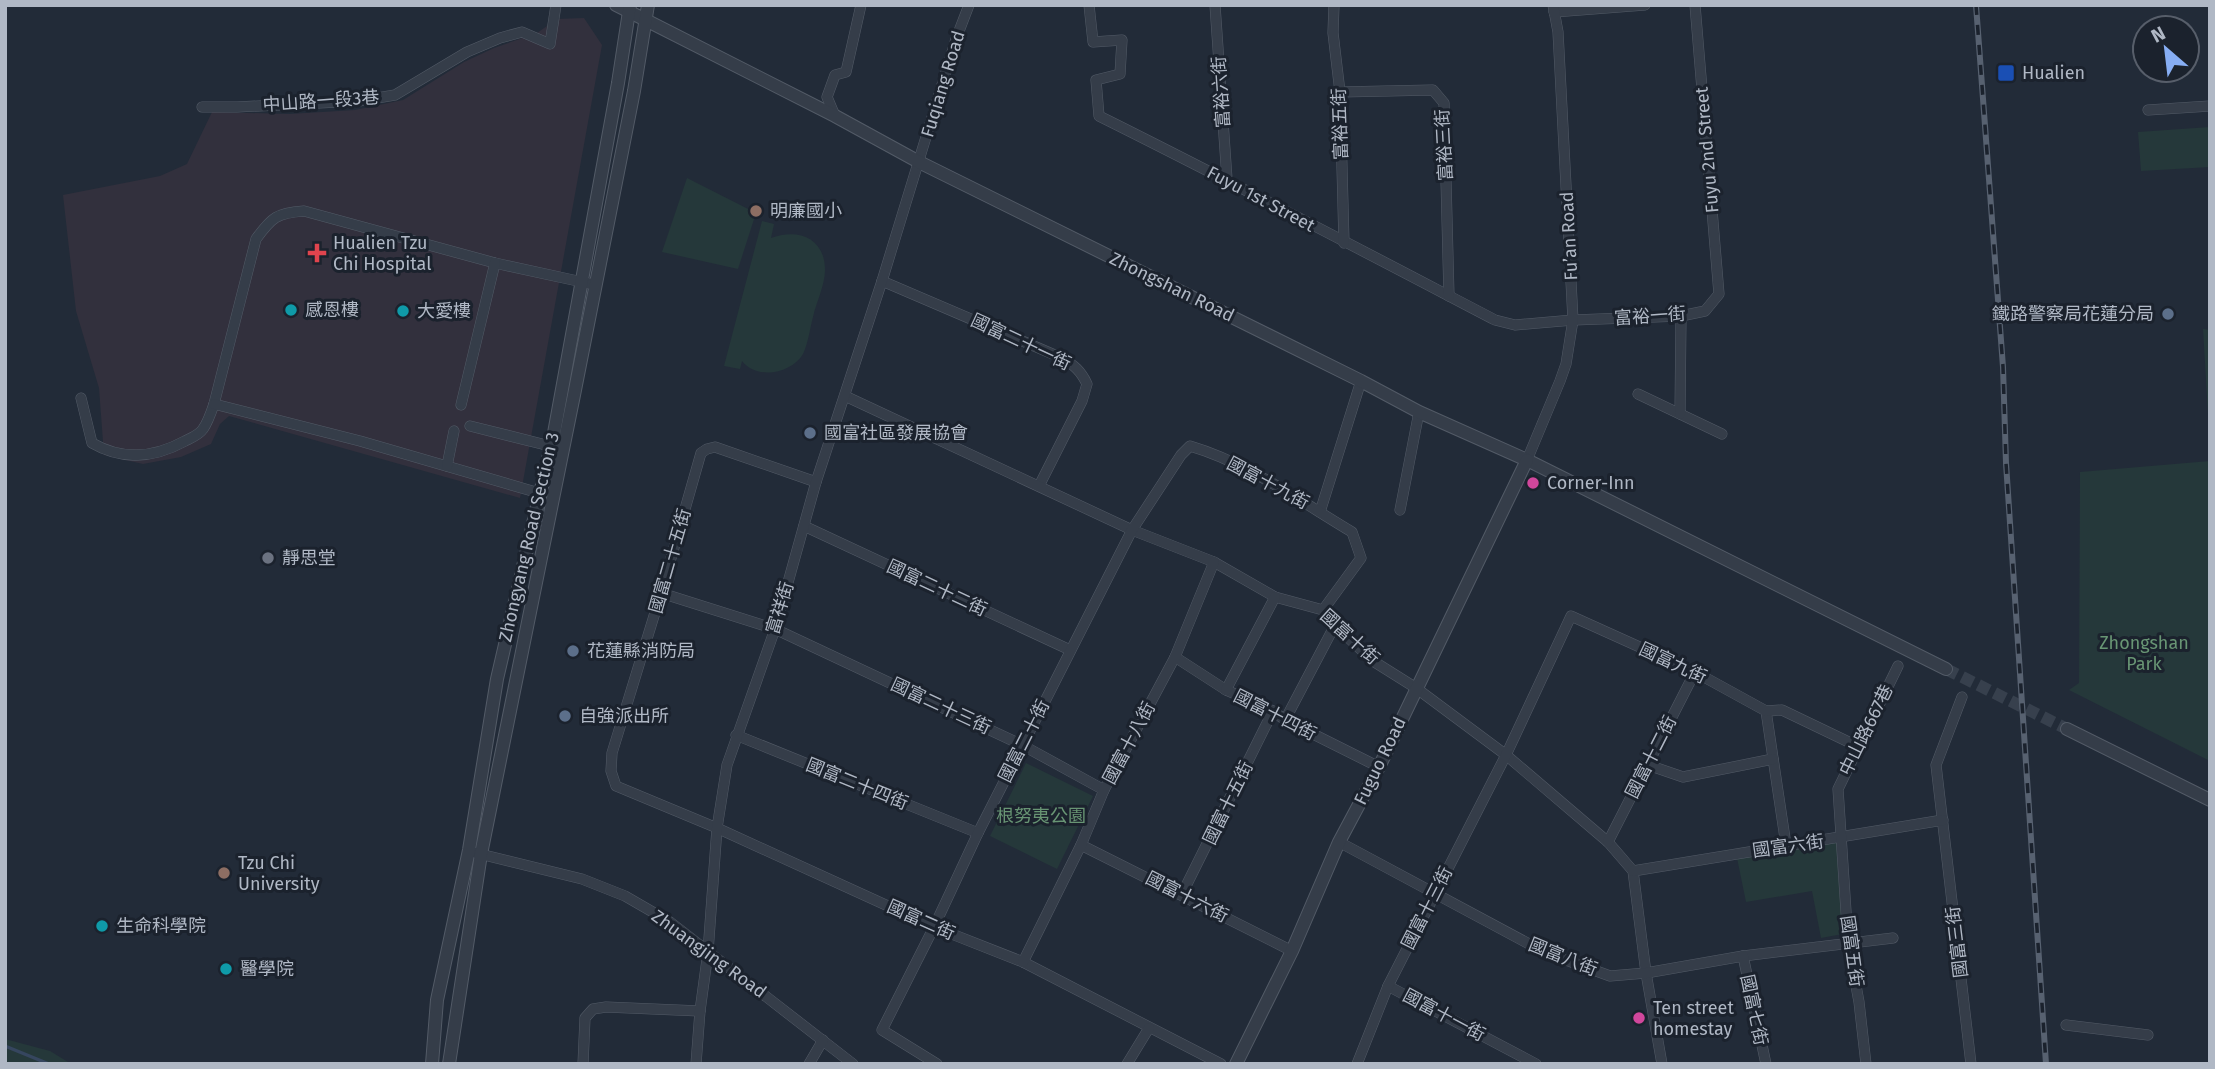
<svg xmlns="http://www.w3.org/2000/svg" width="2215" height="1069" font-family="'Fira Sans','Noto Sans TC',sans-serif">
  <style>
    .medical { fill: #32303d }
    .green { fill: #25383a }
    .lines { fill: none; stroke-linecap: round; stroke-linejoin: round }
    .stream { stroke: #36465f; stroke-width: 3.5 }
    .tertiary-tunnel { stroke: #37404d; stroke-width: 12; stroke-dasharray: 12 6; stroke-linecap: butt }
    .minor-casing { stroke: #535b67; stroke-width: 11 }
    .tertiary-casing { stroke: #535b67; stroke-width: 14 }
    .minor { stroke: #353d49; stroke-width: 10 }
    .tertiary { stroke: #353d49; stroke-width: 12 }
    .rail-casing { stroke: #576170; stroke-width: 6 }
    .rail { stroke: #1b222d; stroke-width: 3.5; stroke-dasharray: 10; stroke-linecap: butt }
    .transit-dot { fill: #1a4fb4; stroke: #1b222d; stroke-width: 2.5 }
    .education-dot { fill: #8d6e63; stroke: #1b222d; stroke-width: 2.5 }
    .health-dot { fill: #e0444e; stroke: #1b222d; stroke-width: 2.5 }
    .culture-dot { fill: #0f9aa8; stroke: #1b222d; stroke-width: 2.5 }
    .service-dot { fill: #5c6f8a; stroke: #1b222d; stroke-width: 2.5 }
    .hotel-dot { fill: #d1479c; stroke: #1b222d; stroke-width: 2.5 }
    .worship-dot { fill: #6b7280; stroke: #1b222d; stroke-width: 2.5 }
    .labels { text-anchor: middle; dominant-baseline: central; stroke-width: 6; stroke-linejoin: round; paint-order: stroke }
    .poi-label { font-size: 18px; fill: #b0b8c5; stroke: #1b222d; text-anchor: start }
    .street-label { font-size: 18px; fill: #b0b8c5; stroke: #1b222d }
    .park-label { font-size: 18px; fill: #689574; stroke: #1b222d }
  </style>
  <rect width="100%" height="100%" fill="#222b38"/>
  <path class="medical" d="M584,18l18,27 -82,453 -291,-82 -9,8 -9,20 -30,13 -38,7 -39,-9 -5,-67 -23,-77 -13,-116 97,-19 27,-12 25,-52 77,2 66,-4 48,-10 61,-38 30,-14 43,-15 20,-14z"/>
  <g class="green">
    <path d="M2210,127v40l-69,4 -3,-39z"/>
    <path d="M687,178l69,35 -18,56 -76,-17z"/>
    <path d="M762,221l12,3 -3,14c26,-10 54,-1 54,32 0,15 -9,33 -12,47 -3,11 -5,27 -10,37 -12,20 -46,26 -61,7l-2,8 -16,-3z"/>
    <path d="M2203,329l7,1v119z"/>
    <path d="M2210,461v300l-141,-71 10,-7 1,-211z"/>
    <path d="M1026,763l67,33 -36,73 -67,-33z"/>
    <path d="M1839,842l9,91 -27,5 -9,-47 -66,11 -9,-44z"/>
    <path d="M5,1039l45,12 18,11v2h-63z"/>
  </g>
  <g class="lines">
    <path class="stream" d="M5,1046l44,18"/>
    <path class="tertiary-tunnel" d="M1946,669l121,60"/>
    <g class="minor-casing">
      <g id="minor">
        <path d="M1089,5l4,37 29,-2 -2,34 -24,6 3,36c133,66 264,135 396,204l20,5 58,-5 108,-4 24,-5 14,-17 -24,-289"/>
        <path d="M1215,5l12,174"/>
        <path d="M1334,5l-1,28 7,59 4,151"/>
        <path d="M1554,12l91,-7"/>
        <path d="M1340,92l93,-2 11,13 5,193"/>
        <path d="M202,107h35l122,-6 36,-6 72,-43 33,-14 22,-6 28,12 6,-39"/>
        <path d="M2148,110l62,-4"/>
        <path d="M835,116l-8,-19 8,-22 11,-3 15,-67"/>
        <path d="M882,281l180,77c12,7 19,13 25,26l-5,17 -43,85"/>
        <path d="M1638,394l84,40"/>
        <path d="M845,396l287,134 82,32 61,35 48,13 12,15 38,36 43,27 90,67 102,87 25,29 13,102 16,91"/>
        <path d="M81,398l11,45c31,18 62,15 93,-2 6,-3 14,-6 18,-12 5,-7 8,-16 11,-25l42,-165c16,-22 21,-26 48,-28l191,52 101,22"/>
        <path d="M214,404l146,37 179,52"/>
        <path d="M461,405l34,-142"/>
        <path d="M1680,414l1,-98"/>
        <path d="M470,426l88,22"/>
        <path d="M1527,460l33,-79 6,-17 7,-44 -15,-288 -5,-27"/>
        <path d="M447,466l7,-35"/>
        <path d="M816,482l-101,-35 -8,2 -6,4 -40,140 -49,160 -1,18 5,15 101,42 217,99 89,35 198,102"/>
        <path d="M1400,510l19,-98"/>
        <path d="M1320,512l41,-131"/>
        <path d="M804,526l266,124"/>
        <path d="M661,593l114,36 247,116 82,45"/>
        <path d="M1175,657l51,33 47,21 12,9 94,47"/>
        <path d="M1226,690l49,-93"/>
        <path d="M1962,697l-26,68 35,299"/>
        <path d="M1766,711l20,134"/>
        <path d="M1285,720l50,-95"/>
        <path d="M736,735l242,98"/>
        <path d="M1648,765l35,12 90,-18"/>
        <path d="M1339,842l205,110 66,24 36,-3 97,-17 150,-18"/>
        <path d="M1608,842l87,-170"/>
        <path d="M1081,845l211,106"/>
        <path d="M476,853l106,26 43,17 45,26 183,142"/>
        <path d="M1633,871l310,-51"/>
        <path d="M1182,894l91,-183"/>
        <path d="M1743,956l23,108"/>
        <path d="M1023,962l58,-117 23,-55 71,-133 39,-95"/>
        <path d="M1388,986l148,78"/>
        <path d="M2066,1025l82,10"/>
        <path d="M583,1064l2,-46 8,-9 13,-2 94,4"/>
        <path d="M696,1064l4,-53 8,-59 9,-124 10,-63 48,-136 41,-147 66,-201 74,-242 13,-34"/>
        <path d="M809,1064l14,-24"/>
        <path d="M937,1064l-55,-34 52,-103 44,-94 154,-303 49,-75 9,-9c58,17 110,55 162,86l9,26 -38,52"/>
        <path d="M1127,1064l22,-36"/>
        <path d="M1357,1064l31,-78 118,-231 65,-139 124,56 71,39 16,-1 75,36"/>
        <path d="M1866,1064l-7,-62 -11,-60 -10,-153 60,-123"/>
      </g>
    </g>
    <g class="tertiary-casing">
      <g id="tertiary">
        <path d="M616,5l219,111 84,46 442,219 58,31 108,48 419,209"/>
        <path d="M2067,729l143,71"/>
        <path d="M432,1064l5,-64 32,-150 28,-171 57,-246 64,-350 12,-78"/>
        <path d="M449,1064l32,-210 93,-459 60,-304 14,-86"/>
        <path d="M1236,1064l56,-113 47,-109 40,-75 148,-307"/>
      </g>
    </g>
    <use href="#minor" class="minor"/>
    <use href="#tertiary" class="tertiary"/>
    <g class="rail-casing">
      <path id="rail" d="M1976,5l27,362 3,96 40,601"/>
    </g>
    <use href="#rail" class="rail"/>
  </g>
  <rect class="transit-dot" x="1997" y="64" width="18" height="18" rx="3.5"/>
  <g class="education-dot">
    <circle cx="756" cy="211" r="7"/>
    <circle cx="224" cy="873" r="7"/>
  </g>
  <path class="health-dot" d="M313.5 242.5h7v7h7v7h-7v7h-7v-7h-7v-7h7z"/>
  <g class="culture-dot">
    <circle cx="291" cy="310" r="7"/>
    <circle cx="403" cy="311" r="7"/>
    <circle cx="102" cy="926" r="7"/>
    <circle cx="226" cy="969" r="7"/>
  </g>
  <g class="service-dot">
    <circle cx="2168" cy="314" r="7"/>
    <circle cx="810" cy="433" r="7"/>
    <circle cx="573" cy="651" r="7"/>
    <circle cx="565" cy="716" r="7"/>
  </g>
  <g class="hotel-dot">
    <circle cx="1533" cy="483" r="7"/>
    <circle cx="1639" cy="1018" r="7"/>
  </g>
  <circle class="worship-dot" cx="268" cy="558" r="7"/>
  <g class="labels">
    <g class="poi-label">
      <text x="2022" y="73">Hualien</text>
      <text x="770" y="211">明廉國小</text>
      <text x="333" y="243">Hualien Tzu<tspan x="333" dy="21">Chi Hospital</tspan></text>
      <text x="305" y="310">感恩樓</text>
      <text x="417" y="311">大愛樓</text>
      <text x="2154" y="314" text-anchor="end">鐵路警察局花蓮分局</text>
      <text x="824" y="433">國富社區發展協會</text>
      <text x="1547" y="483">Corner-Inn</text>
      <text x="282" y="558">靜思堂</text>
      <text x="587" y="651">花蓮縣消防局</text>
      <text x="579" y="716">自強派出所</text>
      <text x="238" y="863">Tzu Chi<tspan x="238" dy="21">University</tspan></text>
      <text x="116" y="926">生命科學院</text>
      <text x="240" y="969">醫學院</text>
      <text x="1653" y="1008">Ten street<tspan x="1653" dy="21">homestay</tspan></text>
    </g>
    <g class="street-label">
      <text transform="translate(943 84) rotate(-73)">Fuqiang Road</text>
      <text transform="translate(1221 92) rotate(-94)">富裕六街</text>
      <text transform="translate(321 101) rotate(-4)">中山路一段3巷</text>
      <text transform="translate(1340 124) rotate(-92)">富裕五街</text>
      <text transform="translate(1444 145) rotate(-93)">富裕三街</text>
      <text transform="translate(1707 150) rotate(-95)">Fuyu 2nd Street</text>
      <text transform="translate(1261 199) rotate(28)">Fuyu 1st Street</text>
      <text transform="translate(1569 236) rotate(-93)">Fu’an Road</text>
      <text transform="translate(1172 287) rotate(26)">Zhongshan Road</text>
      <text transform="translate(1650 316) rotate(-4)">富裕一街</text>
      <text transform="translate(1021 342) rotate(25)">國富二十一街</text>
      <text transform="translate(1268 483) rotate(28)">國富十九街</text>
      <text transform="translate(529 537) rotate(-77)">Zhongyang Road Section 3</text>
      <text transform="translate(670 561) rotate(-74)">國富二十五街</text>
      <text transform="translate(937 588) rotate(25)">國富二十二街</text>
      <text transform="translate(780 608) rotate(-73)">富祥街</text>
      <text transform="translate(1350 637) rotate(42)">國富十街</text>
      <text transform="translate(1673 663) rotate(25)">國富九街</text>
      <text transform="translate(941 706) rotate(25)">國富二十三街</text>
      <text transform="translate(1275 715) rotate(27)">國富十四街</text>
      <text transform="translate(1866 730) rotate(-64)">中山路667巷</text>
      <text transform="translate(1024 741) rotate(-63)">國富二十街</text>
      <text transform="translate(1129 743) rotate(-62)">國富十八街</text>
      <text transform="translate(1651 757) rotate(-63)">國富十二街</text>
      <text transform="translate(1380 761) rotate(-64)">Fuguo Road</text>
      <text transform="translate(857 784) rotate(22)">國富二十四街</text>
      <text transform="translate(1228 803) rotate(-64)">國富十五街</text>
      <text transform="translate(1788 846) rotate(-8)">國富六街</text>
      <text transform="translate(1187 897) rotate(27)">國富十六街</text>
      <text transform="translate(1427 908) rotate(-63)">國富十三街</text>
      <text transform="translate(921 920) rotate(24)">國富二街</text>
      <text transform="translate(1957 942) rotate(-97)">國富三街</text>
      <text transform="translate(1852 951) rotate(82)">國富五街</text>
      <text transform="translate(709 954) rotate(36)">Zhuangjing Road</text>
      <text transform="translate(1563 957) rotate(22)">國富八街</text>
      <text transform="translate(1754 1010) rotate(78)">國富七街</text>
      <text transform="translate(1444 1015) rotate(28)">國富十一街</text>
    </g>
    <g class="park-label">
      <text x="2144" y="643">Zhongshan<tspan x="2144" dy="21">Park</tspan></text>
      <text x="1041" y="816">根努夷公園</text>
    </g>
  </g>
  <rect width="2215" height="1069" fill="none" stroke="#b0b8c5" stroke-width="14"/>
  <g transform="translate(2166 49) rotate(332)"><circle r="33" fill="#1b222d" stroke="#575e6a" stroke-width="2"/>
  <path d="M0-5L12 26L0 18L-12 26Z" fill="#87aef4"/>
  <text y="-10" font-size="19" font-weight="bold" text-anchor="middle" fill="#b0b8c5">N</text>
  </g>
</svg>
